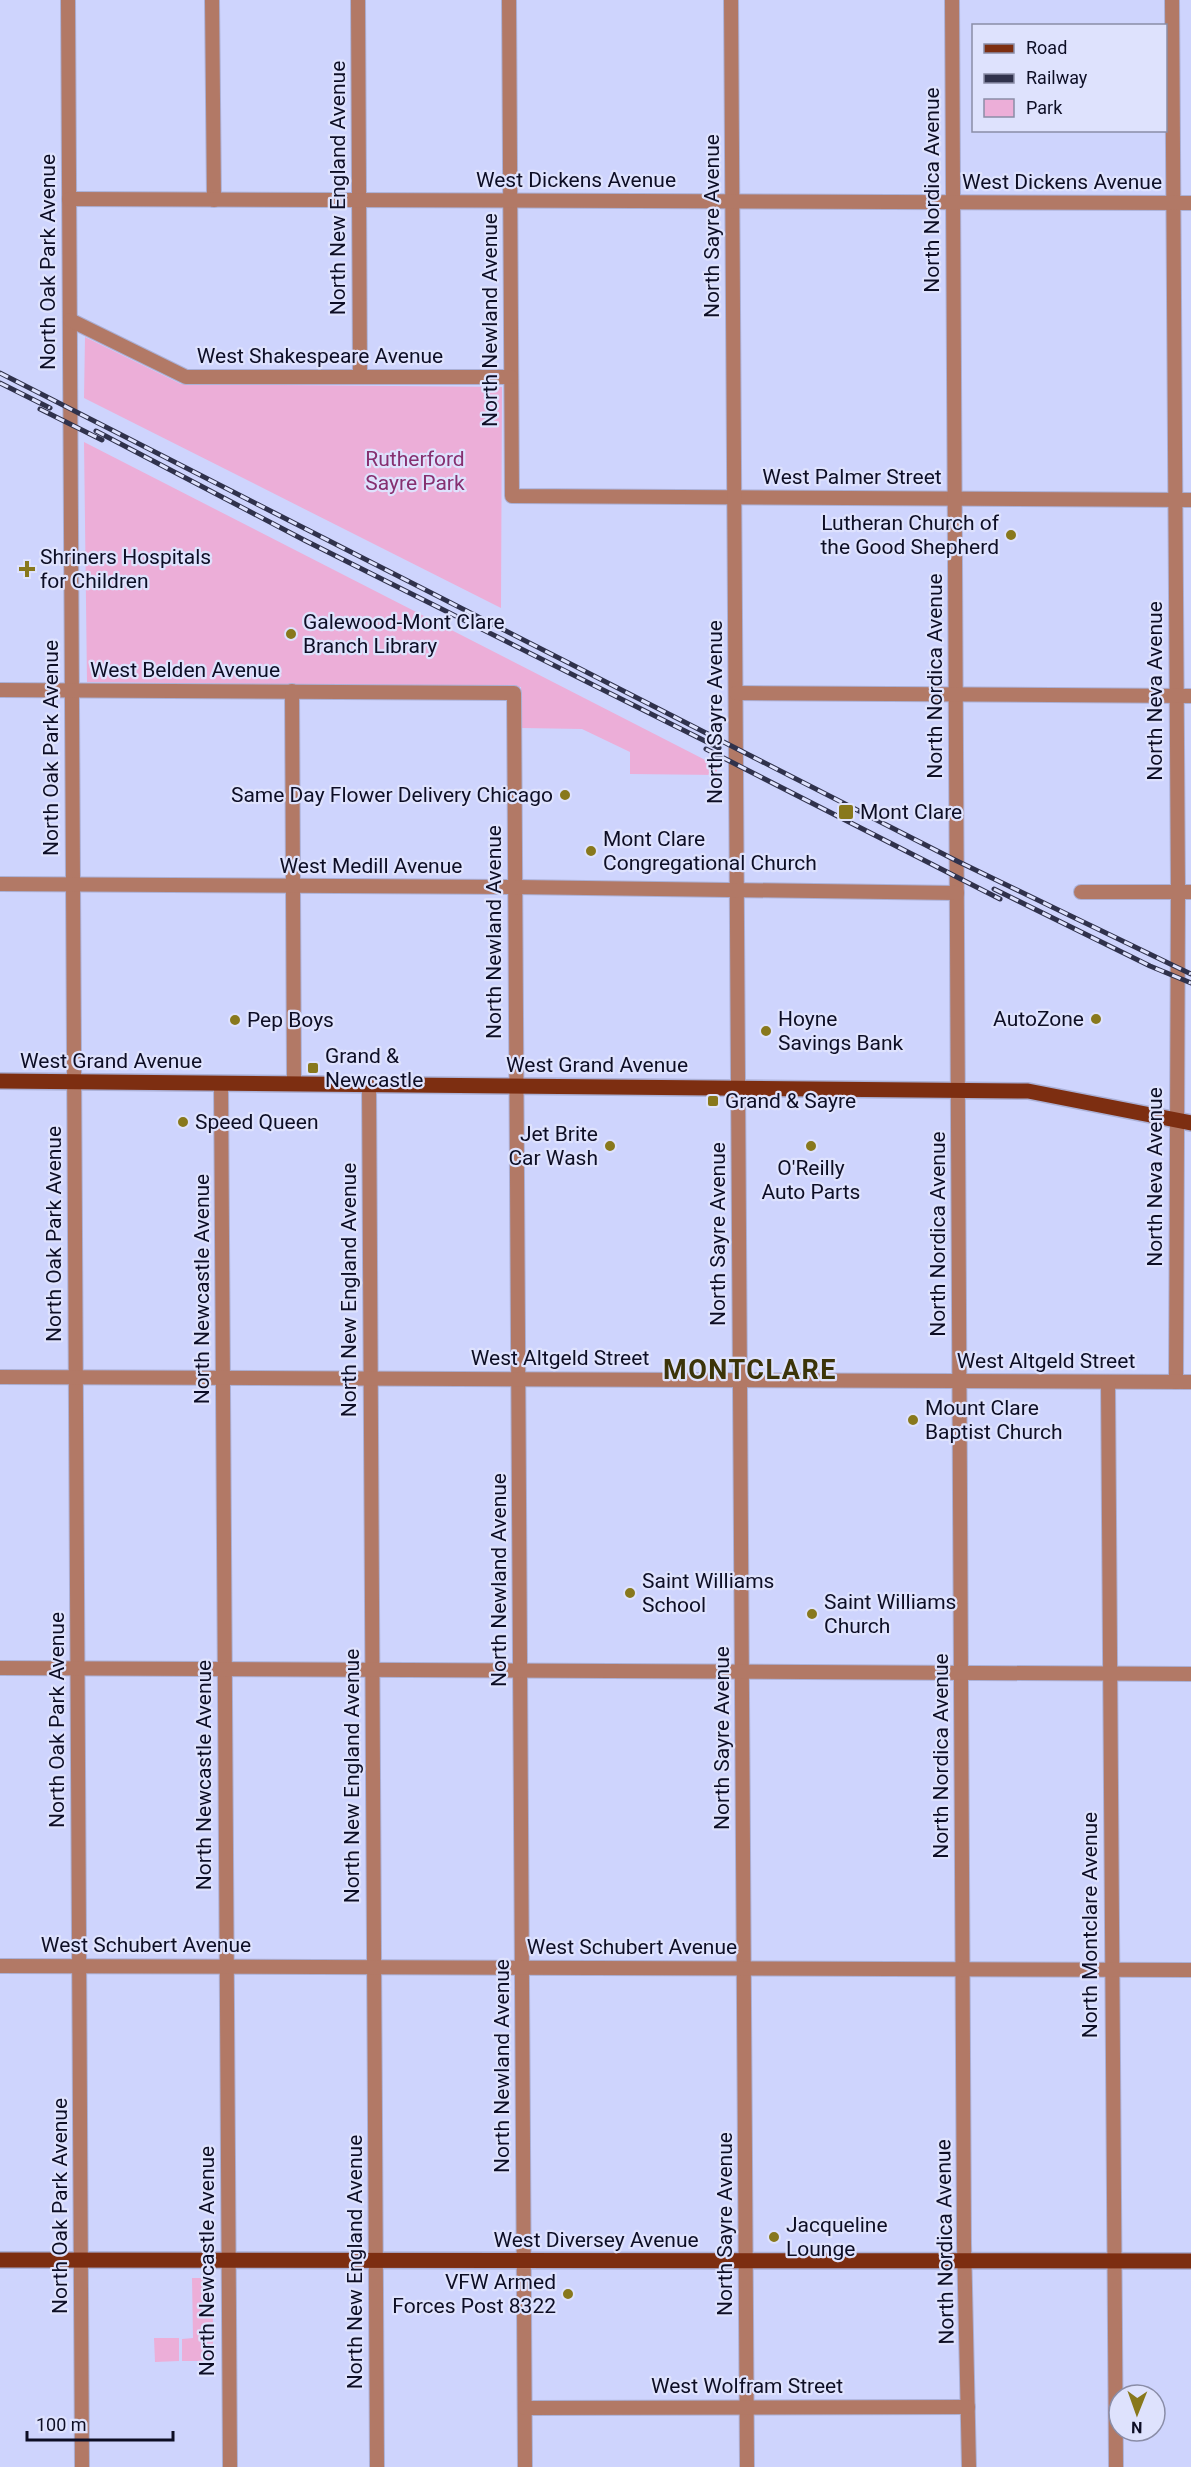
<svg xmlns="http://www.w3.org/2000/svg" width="1191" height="2467" font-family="Roboto,sans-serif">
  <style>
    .green { fill: #ecaed8 }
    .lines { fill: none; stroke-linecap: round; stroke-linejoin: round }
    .minor-casing { stroke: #abb0d6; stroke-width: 16 }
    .major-casing { stroke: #abb0d6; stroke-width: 18 }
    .minor { stroke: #b27966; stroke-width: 14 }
    .major { stroke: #7d2e11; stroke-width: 15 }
    .rail-casing { stroke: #30324c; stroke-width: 5 }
    .rail { stroke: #dee2fd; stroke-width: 3; stroke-dasharray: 9; stroke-linecap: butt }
    .poi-dot { fill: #88781c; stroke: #dee2fd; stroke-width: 2 }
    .labels { text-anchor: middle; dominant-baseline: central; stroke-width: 4.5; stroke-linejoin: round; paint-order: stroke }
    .street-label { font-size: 21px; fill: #0d0e25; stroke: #dee2fd }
    .park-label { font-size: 21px; fill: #862f70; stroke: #dee2fd }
    .poi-label { font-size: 21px; fill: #0d0e25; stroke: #dee2fd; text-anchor: start }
    .district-label { font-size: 27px; font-weight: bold; letter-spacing: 1.5px; fill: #3c3409; stroke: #dee2fd }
  </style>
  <rect width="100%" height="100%" fill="#ced4fd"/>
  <g class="green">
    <path d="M85,337l96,47 321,3 -1,221 -417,-210z"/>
    <path d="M84,442l633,324v9l-87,-1v-22l-48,-23 -60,-1 -1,-41 -434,-5z"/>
    <path d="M192,2278h21v83h-31v-22l11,-1z"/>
    <path d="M154,2338h25v23l-24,1z"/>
  </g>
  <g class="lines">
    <g class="minor-casing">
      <g id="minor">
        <path d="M68,0l14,2467"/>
        <path d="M212,0l2,200"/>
        <path d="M358,0l2,377"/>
        <path d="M509,0l3,496 679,4"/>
        <path d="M731,0l16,2467"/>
        <path d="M952,0l12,2243 5,224"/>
        <path d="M1172,0l6,892 -2,490"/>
        <path d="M69,199l1122,4"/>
        <path d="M70,320l116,57h325"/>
        <path d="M0,690l514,3 11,1774"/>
        <path d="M292,691l2,392"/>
        <path d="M736,693l455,3"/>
        <path d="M0,884l515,3 442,6"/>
        <path d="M1081,892h110"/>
        <path d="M221,1083l9,1384"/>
        <path d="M369,1084l8,1383"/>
        <path d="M0,1377l1191,5"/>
        <path d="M1108,1382l8,1085"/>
        <path d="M0,1668l1191,6"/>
        <path d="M0,1966l1191,4"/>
        <path d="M525,2408l443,-1"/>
      </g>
    </g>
    <g class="major-casing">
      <g id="major">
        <path d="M0,1081l1028,10 163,32"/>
        <path d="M0,2260l1191,1"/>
      </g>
    </g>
    <use href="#minor" class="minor"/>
    <use href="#major" class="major"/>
    <g class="rail-casing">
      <g id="rail">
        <path d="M0,373l957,488 234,113"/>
        <path d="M0,383l50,25"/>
        <path d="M40,409l62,31"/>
        <path d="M96,431l210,110 413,207"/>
        <path d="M706,749l294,150"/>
        <path d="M994,889l156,77 41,17"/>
      </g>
    </g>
    <use href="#rail" class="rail"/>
  </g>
  <g class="poi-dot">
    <circle cx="1011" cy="535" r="6"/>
    <path d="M24 560h6v6h6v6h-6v6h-6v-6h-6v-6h6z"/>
    <circle cx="291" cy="634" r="6"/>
    <circle cx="565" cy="795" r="6"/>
    <rect x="838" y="804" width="16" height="16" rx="3"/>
    <circle cx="591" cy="851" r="6"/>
    <circle cx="1096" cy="1019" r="6"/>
    <circle cx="235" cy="1020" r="6"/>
    <circle cx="766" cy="1031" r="6"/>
    <rect x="307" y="1062" width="12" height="12" rx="3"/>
    <rect x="707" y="1095" width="12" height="12" rx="3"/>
    <circle cx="183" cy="1122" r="6"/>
    <circle cx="610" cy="1146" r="6"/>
    <circle cx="811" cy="1146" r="6"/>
    <circle cx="913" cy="1420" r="6"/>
    <circle cx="630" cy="1593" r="6"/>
    <circle cx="812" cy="1614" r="6"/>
    <circle cx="774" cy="2237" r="6"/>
    <circle cx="568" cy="2294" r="6"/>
  </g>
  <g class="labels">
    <g class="street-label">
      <text x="576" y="180">West Dickens Avenue</text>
      <text x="1062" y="182">West Dickens Avenue</text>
      <text transform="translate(338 188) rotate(-90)">North New England Avenue</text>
      <text transform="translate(932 190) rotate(-90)">North Nordica Avenue</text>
      <text transform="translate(712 226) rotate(-90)">North Sayre Avenue</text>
      <text transform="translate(48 262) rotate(-90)">North Oak Park Avenue</text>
      <text transform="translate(490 320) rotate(-90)">North Newland Avenue</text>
      <text x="320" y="356">West Shakespeare Avenue</text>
      <text x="852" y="477">West Palmer Street</text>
      <text x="185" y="670">West Belden Avenue</text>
      <text transform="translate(935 676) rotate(-90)">North Nordica Avenue</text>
      <text transform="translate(1155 691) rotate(-90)">North Neva Avenue</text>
      <text transform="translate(715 712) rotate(-90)">North Sayre Avenue</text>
      <text transform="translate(51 748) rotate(-90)">North Oak Park Avenue</text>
      <text x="371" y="866">West Medill Avenue</text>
      <text transform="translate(494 932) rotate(-90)">North Newland Avenue</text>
      <text x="111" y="1061">West Grand Avenue</text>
      <text x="597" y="1065">West Grand Avenue</text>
      <text transform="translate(1155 1177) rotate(-90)">North Neva Avenue</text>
      <text transform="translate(54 1234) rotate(-90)">North Oak Park Avenue</text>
      <text transform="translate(718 1234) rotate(-90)">North Sayre Avenue</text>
      <text transform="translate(938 1234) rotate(-90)">North Nordica Avenue</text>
      <text transform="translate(202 1289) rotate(-90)">North Newcastle Avenue</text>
      <text transform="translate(349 1290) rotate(-90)">North New England Avenue</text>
      <text x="560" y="1358">West Altgeld Street</text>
      <text x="1046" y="1361">West Altgeld Street</text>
      <text transform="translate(499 1580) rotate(-90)">North Newland Avenue</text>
      <text transform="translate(57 1720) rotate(-90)">North Oak Park Avenue</text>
      <text transform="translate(722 1738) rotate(-90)">North Sayre Avenue</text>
      <text transform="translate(941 1756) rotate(-90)">North Nordica Avenue</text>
      <text transform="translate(204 1775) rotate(-90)">North Newcastle Avenue</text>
      <text transform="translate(352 1776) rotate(-90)">North New England Avenue</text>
      <text transform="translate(1090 1925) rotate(-90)">North Montclare Avenue</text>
      <text x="146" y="1945">West Schubert Avenue</text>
      <text x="632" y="1947">West Schubert Avenue</text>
      <text transform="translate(502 2066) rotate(-90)">North Newland Avenue</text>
      <text transform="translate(60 2206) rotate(-90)">North Oak Park Avenue</text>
      <text transform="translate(725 2224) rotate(-90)">North Sayre Avenue</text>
      <text x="596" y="2240">West Diversey Avenue</text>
      <text transform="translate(945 2242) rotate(-91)">North Nordica Avenue</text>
      <text transform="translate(207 2261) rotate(-90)">North Newcastle Avenue</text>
      <text transform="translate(355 2262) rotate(-90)">North New England Avenue</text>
      <text x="747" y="2386">West Wolfram Street</text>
    </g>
    <g class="park-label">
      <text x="415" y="459">Rutherford<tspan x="415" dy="24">Sayre Park</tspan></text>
    </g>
    <g class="poi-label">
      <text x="999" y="523" text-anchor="end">Lutheran Church of<tspan x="999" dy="24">the Good Shepherd</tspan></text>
      <text x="40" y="557">Shriners Hospitals<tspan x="40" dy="24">for Children</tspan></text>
      <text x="303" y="622">Galewood-Mont Clare<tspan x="303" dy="24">Branch Library</tspan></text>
      <text x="553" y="795" text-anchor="end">Same Day Flower Delivery Chicago</text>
      <text x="860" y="812">Mont Clare</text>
      <text x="603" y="839">Mont Clare<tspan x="603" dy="24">Congregational Church</tspan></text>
      <text x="778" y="1019">Hoyne<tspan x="778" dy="24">Savings Bank</tspan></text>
      <text x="1084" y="1019" text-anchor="end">AutoZone</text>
      <text x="247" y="1020">Pep Boys</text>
      <text x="325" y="1056">Grand &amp;<tspan x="325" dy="24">Newcastle</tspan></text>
      <text x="725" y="1101">Grand &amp; Sayre</text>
      <text x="195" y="1122">Speed Queen</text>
      <text x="598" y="1134" text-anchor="end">Jet Brite<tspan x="598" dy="24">Car Wash</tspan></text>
      <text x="811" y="1168" text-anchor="middle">O'Reilly<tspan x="811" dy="24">Auto Parts</tspan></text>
      <text x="925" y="1408">Mount Clare<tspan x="925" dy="24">Baptist Church</tspan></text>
      <text x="642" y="1581">Saint Williams<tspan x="642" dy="24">School</tspan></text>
      <text x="824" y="1602">Saint Williams<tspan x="824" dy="24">Church</tspan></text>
      <text x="786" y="2225">Jacqueline<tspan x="786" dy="24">Lounge</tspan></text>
      <text x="556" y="2282" text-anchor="end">VFW Armed<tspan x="556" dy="24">Forces Post 8322</tspan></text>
    </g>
    <g class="district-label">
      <text x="750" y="1370">MONTCLARE</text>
    </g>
  </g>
  <rect x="972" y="24" width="195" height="108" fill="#dee2fd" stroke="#8a8da7" stroke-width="1.5"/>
  <rect x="984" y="44" width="30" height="9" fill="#7d2e11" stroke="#8a8da7" stroke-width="1.5"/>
  <text x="1026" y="54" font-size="18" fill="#0d0e25">Road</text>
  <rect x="984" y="74" width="30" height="9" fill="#30324c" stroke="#8a8da7" stroke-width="1.5"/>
  <text x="1026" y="84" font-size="18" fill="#0d0e25">Railway</text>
  <rect x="984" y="99" width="30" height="18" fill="#ecaed8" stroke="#8a8da7" stroke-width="1.5"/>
  <text x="1026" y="114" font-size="18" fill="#0d0e25">Park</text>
  <g transform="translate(1137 2413) rotate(181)"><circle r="28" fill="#dee2fd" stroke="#8a8da7" stroke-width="1.5"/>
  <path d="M0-4.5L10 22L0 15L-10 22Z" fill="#88781c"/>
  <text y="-9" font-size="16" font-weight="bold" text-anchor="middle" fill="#0d0e25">N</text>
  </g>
  <path d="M27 2431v9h146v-9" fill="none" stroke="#0d0e25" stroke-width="3"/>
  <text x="36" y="2431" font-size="18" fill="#0d0e25" stroke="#dee2fd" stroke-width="4.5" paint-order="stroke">100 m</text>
</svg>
